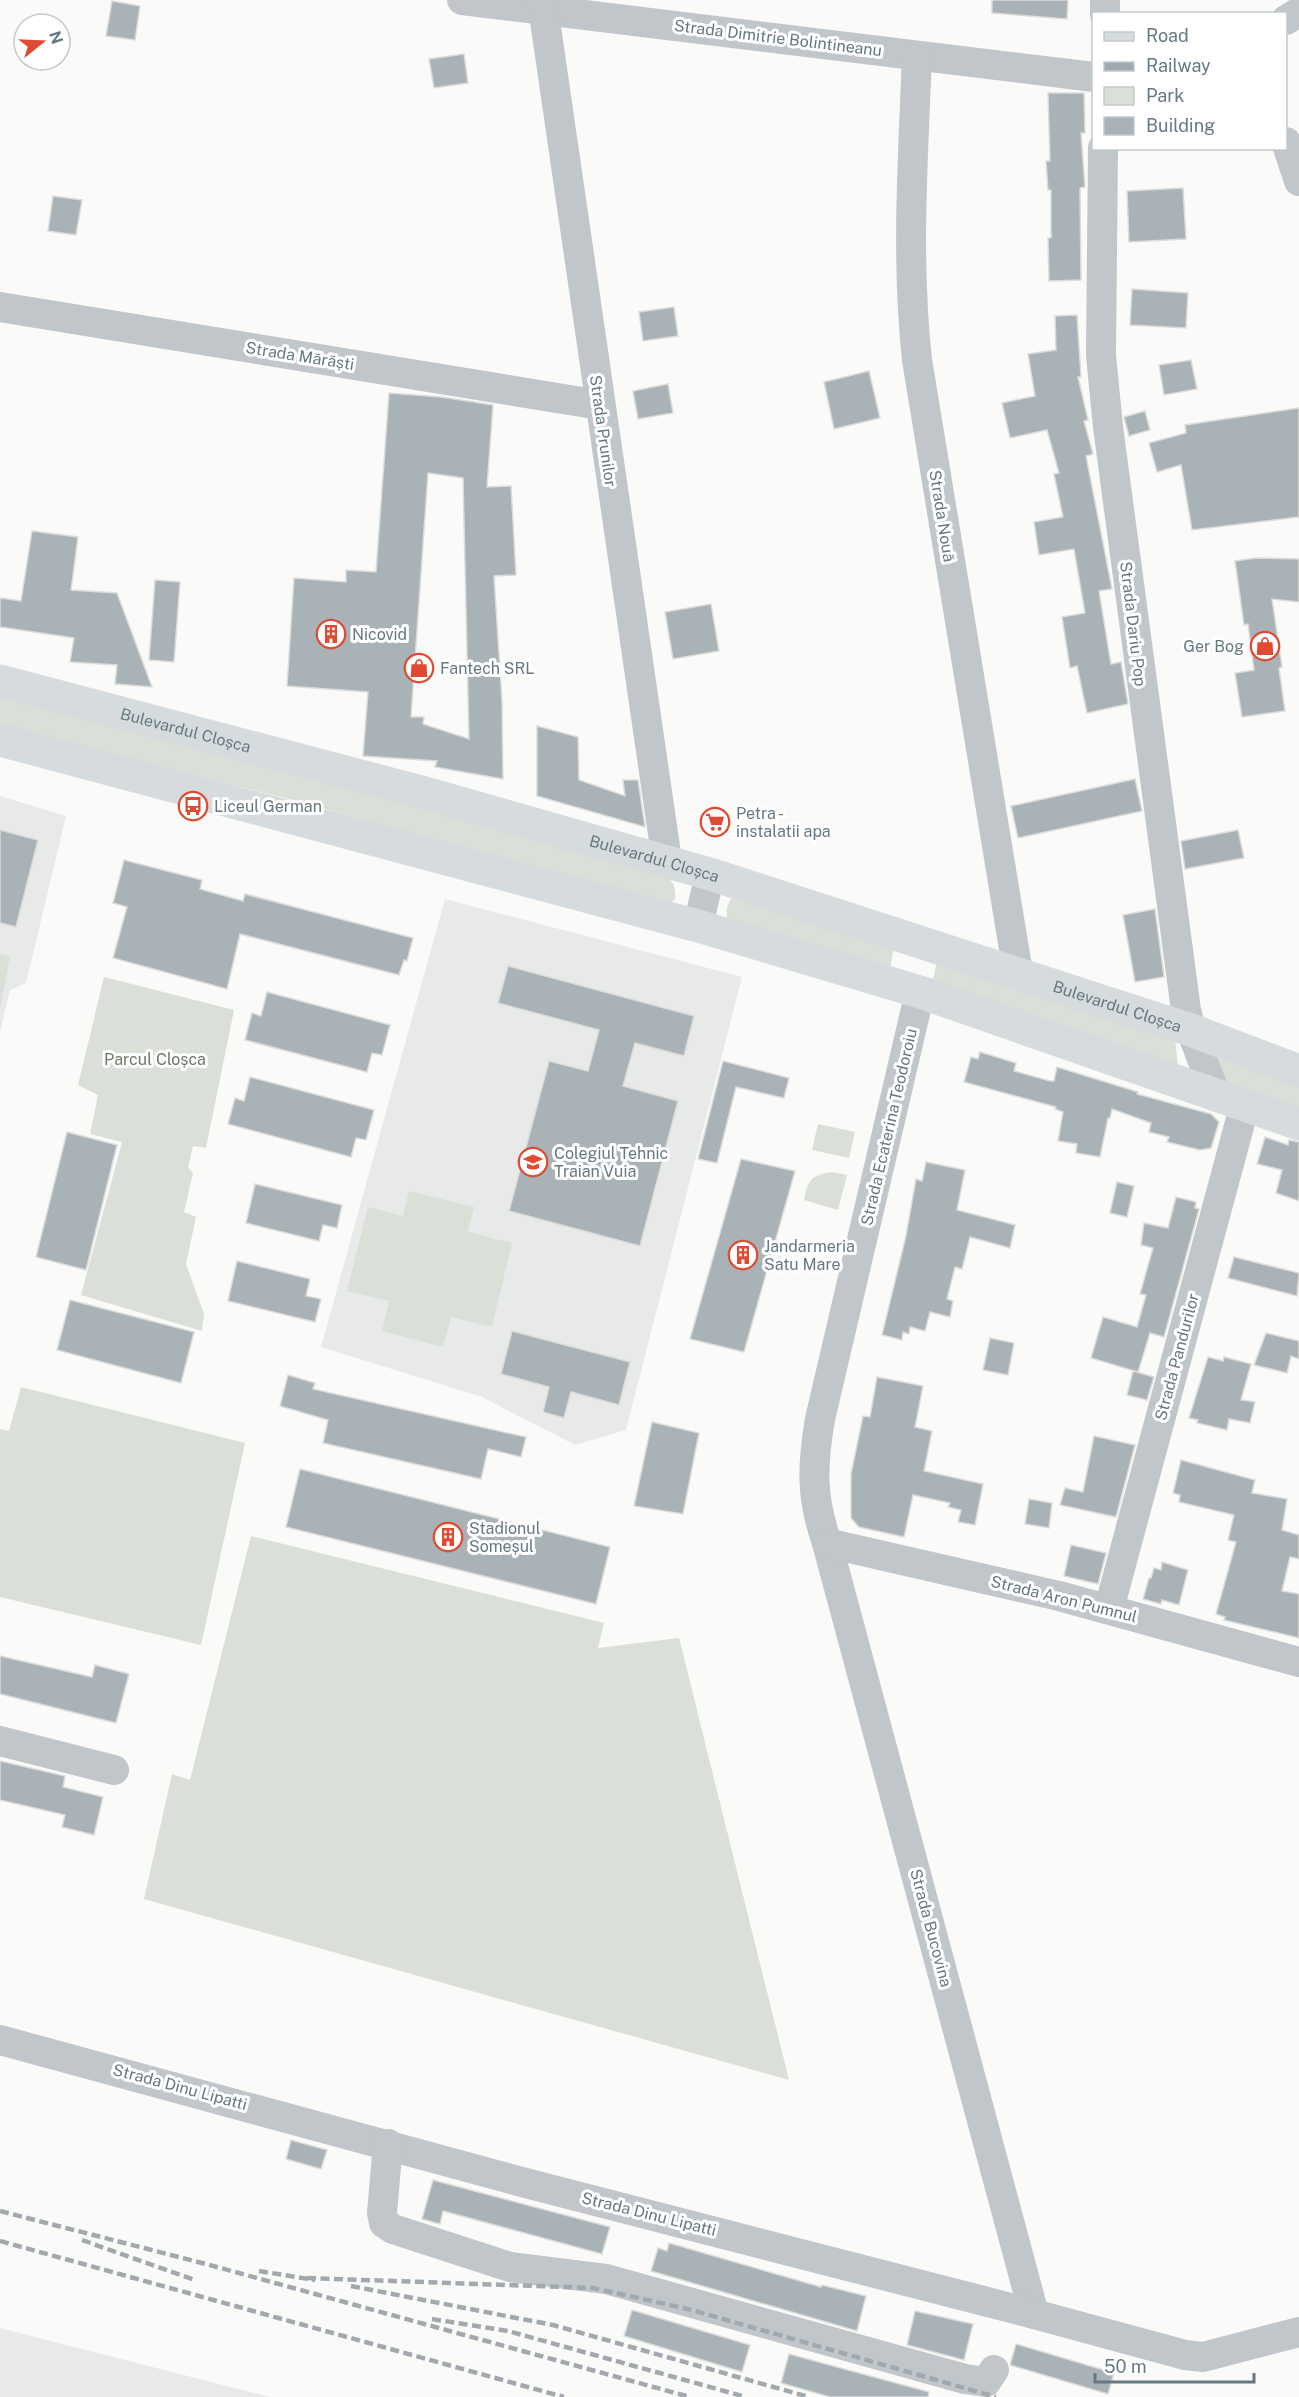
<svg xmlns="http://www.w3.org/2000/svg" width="1299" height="2397" font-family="'Public Sans',sans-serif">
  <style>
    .built { fill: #e8eae9 }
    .green { fill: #dadfd7 }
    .building { fill: #a8b2b7; stroke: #dcdcda; stroke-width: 1.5; fill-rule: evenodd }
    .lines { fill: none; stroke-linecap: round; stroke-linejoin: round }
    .minor { stroke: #c1c6ca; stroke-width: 30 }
    .major { stroke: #d6dcde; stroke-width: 33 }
    .rail { stroke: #a1a9ae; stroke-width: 4.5; stroke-dasharray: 9 4.5; stroke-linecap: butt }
    .labels { text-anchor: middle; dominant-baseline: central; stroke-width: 6; stroke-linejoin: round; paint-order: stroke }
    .street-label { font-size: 16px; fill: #667882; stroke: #fff }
    .poi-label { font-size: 16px; fill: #667882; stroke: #fff; text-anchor: start }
    .park-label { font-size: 16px; fill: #6a7a64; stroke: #fff }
  </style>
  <rect width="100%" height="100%" fill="#fafaf8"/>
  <g class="built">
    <path d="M0,796l66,20 -40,167 -16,7 -10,42z"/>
    <path d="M445,899l297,78 -116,453 -51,15 -93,-48 -161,-50z"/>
    <path d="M0,2328l270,69h-270z"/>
  </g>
  <g class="green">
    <path d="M0,691l665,184c9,7 11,13 10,24l-8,7 -374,-106 -293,-73z"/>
    <path d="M732,898l163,41 -5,31 -160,-46c-5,-10 -5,-17 2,-26z"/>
    <path d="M939,952l235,77 5,47 -247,-92z"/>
    <path d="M0,954l10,2 -10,54z"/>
    <path d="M104,977l130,33 -28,138 -13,-2 -5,21 5,6 -9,39 12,5 -10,47 18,50 -2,17 -121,-36 41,-153 -32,-8 8,-39 -20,-10z"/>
    <path d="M1214,1043l85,31v35l-74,-24z"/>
    <path d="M818,1124l37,8 -6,26 -37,-8z"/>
    <path d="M831,1172l16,3 -9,35 -34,-10c4,-20 6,-24 27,-28z"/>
    <path d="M409,1191l65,16 -6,25 44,11 -20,84 -41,-10 -8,30 -61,-16 7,-30 -42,-10 21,-84 35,9z"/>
    <path d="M21,1387l224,56 -44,202 -201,-48v-168l9,2z"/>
    <path d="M251,1536l353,87 -6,25 81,-10 110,442 -645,-181 28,-125 18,6z"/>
  </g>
  <g class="building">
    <path d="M992,0h76l-1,19 -75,-6z"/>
    <path d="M112,1l28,5 -5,34 -29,-4z"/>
    <path d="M464,54l4,29 -34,5 -5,-29z"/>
    <path d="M1048,93h36l1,40h-4l4,54 -5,1 1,92 -32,1 -1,-43h3v-48h-3l-2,-29h4z"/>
    <path d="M1183,188l3,51 -57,3 -2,-51z"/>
    <path d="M53,196l29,4 -6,35 -28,-4z"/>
    <path d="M1132,289l56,4 -2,35 -56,-3z"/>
    <path d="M674,307l4,29 -35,5 -4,-29z"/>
    <path d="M1077,315l4,62h-3l10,43 -4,1 9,33 -7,2 26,133 -13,2 12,73 10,-2 7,42 -41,9 -10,-47 -7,2 -8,-51 23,-4 -11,-64 -35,6 -5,-33 29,-5 -9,-43 5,-1 -12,-43 -37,8 -8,-35 33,-7 -7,-42 28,-4 -1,-34z"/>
    <path d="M1191,360l6,29 -33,6 -5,-30z"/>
    <path d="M869,371l11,47 -46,11 -10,-47z"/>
    <path d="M668,384l5,29 -35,6 -5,-28z"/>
    <path d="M389,393l52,4 52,8 -6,82 24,-1 5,89 -22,1 8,125 1,78 -68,-12 2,-6 -74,-5 5,-64 -81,-6 7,-108 52,4v-12l30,2zM428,473l35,5 6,261 -46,-15 1,-7h-13z"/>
    <path d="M1299,408v109l-107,13 -11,-65 -24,7 -8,-29 37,-10 -1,-8z"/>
    <path d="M1145,411l5,19 -21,6 -5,-19z"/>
    <path d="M32,531l46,6 -7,53 46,3 35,94 -37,-3 2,-19 -47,-3 4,-24 -74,-11v-29l21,3z"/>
    <path d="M1256,558l43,1v43l-27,-3 10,68 -3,1 6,43 -43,6 -7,-44 19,-3 -6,-46 -4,1 -9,-64z"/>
    <path d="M155,580l25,2 -6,80 -25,-2z"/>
    <path d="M711,604l8,47 -46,8 -8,-47z"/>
    <path d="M537,726l41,11 1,43 46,16 -2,-16h15l7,47 -108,-31z"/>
    <path d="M1135,779l7,32 -124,27 -7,-32z"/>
    <path d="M0,830l38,10 -22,87 -16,-4z"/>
    <path d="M1238,830l6,28 -59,11 -4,-28z"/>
    <path d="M124,860l78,20 -2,9 43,12 2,-7 168,44 -6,23 -3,-1 -5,15 -159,-41 -13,55 -114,-31 14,-51 -14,-4z"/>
    <path d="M1155,909l9,68 -29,5 -12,-67z"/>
    <path d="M508,966l186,50 -10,40 -49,-13 -12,43 55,15 -38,145 -131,-35 40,-150 39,10 11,-41 -101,-27z"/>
    <path d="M267,992l123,33 -8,30 -10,-2 -5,19 -122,-32 7,-27 9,3z"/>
    <path d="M980,1052l36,11 -2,8 36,10h4l3,-14 81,25 -1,2 74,20 8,8 -8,26 -11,2 -33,-8 2,-5 -20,-5 2,-9 -39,-14 -2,9h-2l-8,39 -24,-4 1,-9 -19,-3 5,-29 -8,-3 1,-2 -92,-25 7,-25 7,2z"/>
    <path d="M723,1061l66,17 -5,20 -48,-11 -19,76 -19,-4z"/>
    <path d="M250,1077l124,33 -8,30 -10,-2 -5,19 -123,-33 7,-26 9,3z"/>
    <path d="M67,1132l50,13 -31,125 -50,-13z"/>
    <path d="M1265,1137l23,8 1,-5 10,2v59l-23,-8 6,-23 -25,-6z"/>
    <path d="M741,1159l54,12 -51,181 -54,-13z"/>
    <path d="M926,1162l39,8 -8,40 58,15 -5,23 -40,-11 -8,32 -7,-2 -8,32 6,2 -3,16 -20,-5 -5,19 -15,-4 -1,7 -6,-2 -1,8 -20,-5 24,-99 10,-57 6,2z"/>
    <path d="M1117,1182l17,4 -7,31 -17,-4z"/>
    <path d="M255,1184l87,21 -5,23 -14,-3 -4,16 -73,-18z"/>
    <path d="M1176,1197l20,5 -1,6 4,1 -35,128 -14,-4 -12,39 -47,-14 12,-41 34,10 9,-32 -6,-1 13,-46 -12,-3 3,-22 24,5z"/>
    <path d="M1234,1257l65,16 -2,23 -69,-18z"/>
    <path d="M237,1261l73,18 -4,17 15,3 -6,23 -87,-21z"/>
    <path d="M70,1300l124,32 -13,51 -124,-33z"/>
    <path d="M512,1331l118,31 -11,43 -48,-13 -7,26 -21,-6 6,-25 -48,-13z"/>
    <path d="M1266,1333l33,8v18l-8,-3 -4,17 -33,-8z"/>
    <path d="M990,1338l24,5 -6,32 -25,-5z"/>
    <path d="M1208,1357l15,4 1,-4 27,7 -10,36 14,2 -5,21 -21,-4 -2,11 -30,-7 1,-3 -9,-2z"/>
    <path d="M1133,1371l21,6 -7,23 -20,-5z"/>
    <path d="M288,1375l27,8 -2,6 213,48 -5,20 -33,-8 -7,30 -158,-36 5,-23 -48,-14z"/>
    <path d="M877,1377l46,9 -8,41 17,4 -8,40 59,13 -8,41 -17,-3 3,-12 -13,-3 2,-4 -37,-8 -9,42 -45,-10 -8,-9v-44l12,-58 7,1z"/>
    <path d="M652,1422l47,11 -16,81 -49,-8z"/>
    <path d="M1094,1436l41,9 -19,72 -56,-12 5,-17 18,4z"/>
    <path d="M1181,1460l74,20 -3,13 35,6 -5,31 17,5v24l-9,-2 -8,34 17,3v44l-75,-18 1,-3 -9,-3 20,-72 -8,-2 6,-25 -55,-13 1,-7 -7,-2z"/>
    <path d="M300,1469l310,78 -14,57 -310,-77z"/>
    <path d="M1029,1499l23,4 -3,25 -24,-4z"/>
    <path d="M1071,1545l35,8 -8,31 -34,-8z"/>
    <path d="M1162,1562l26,8 -9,35 -17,-5 -1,4 -18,-5 6,-21h2l3,-10 7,2z"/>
    <path d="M0,1656l92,21 3,-12 34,9 -13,49 -116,-29z"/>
    <path d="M0,1761l65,15 -2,11 40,10 -9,38 -32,-8 3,-12 -65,-15z"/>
    <path d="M291,2140l36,10 -6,19 -35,-10z"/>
    <path d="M433,2180l177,47 -8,27 -159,-43 -3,13 -18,-5z"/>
    <path d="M669,2243l152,44 1,-2 44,11 -9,35 -206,-60 7,-23 9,3z"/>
    <path d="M632,2310l118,35 -8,27 -118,-36z"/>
    <path d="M915,2311l58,13 -9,36 -57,-15z"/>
    <path d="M1016,2344l98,29 -6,21 -98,-29z"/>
    <path d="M789,2354l140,38 -1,5h-98l-49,-14z"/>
  </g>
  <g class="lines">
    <g class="minor">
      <path d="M462,0l632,77"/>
      <path d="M542,0l125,861"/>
      <path d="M1105,14v-14"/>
      <path d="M1286,20l13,-8"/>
      <path d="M917,56c-4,102 -11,203 0,304l101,613"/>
      <path d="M1286,142l13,39"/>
      <path d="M1103,148l-2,207 7,72 78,583 5,20 24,63"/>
      <path d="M0,307l600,98"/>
      <path d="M698,926l12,-52"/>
      <path d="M920,992l-100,427c-8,47 -9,78 7,124l207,771"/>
      <path d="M827,1543l232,53 240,66"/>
      <path d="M1109,1609l136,-505"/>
      <path d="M0,1741l114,29"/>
      <path d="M0,2040l518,141 516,133 151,41 18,2 96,-25"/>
      <path d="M388,2144l-6,69 2,10 9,6 117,38 96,12 359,100 21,3 8,-12"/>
    </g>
    <g class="major">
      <path id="s1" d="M0,681l425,112 285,81 481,156 108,41"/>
      <path d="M0,740l698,186 222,66 379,132"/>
    </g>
    <g class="rail">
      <path d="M0,2211l206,53 484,133"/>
      <path d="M82,2240l113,40"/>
      <path d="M0,2241l564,156"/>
      <path d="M259,2271l56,9"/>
      <path d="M307,2278l286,10 95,21 308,88"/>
      <path d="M351,2286l202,39 256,72"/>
      <path d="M432,2319l76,12 238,66"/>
    </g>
  </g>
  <defs>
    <g id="building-ring" transform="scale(1.5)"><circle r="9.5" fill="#fff" stroke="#df4b32" stroke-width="1.5"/><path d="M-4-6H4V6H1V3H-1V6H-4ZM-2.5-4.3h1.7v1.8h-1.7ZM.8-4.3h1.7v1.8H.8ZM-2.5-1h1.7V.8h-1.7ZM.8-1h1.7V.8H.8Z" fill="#df4b32"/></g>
    <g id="shop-ring" transform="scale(1.5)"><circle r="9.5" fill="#fff" stroke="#df4b32" stroke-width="1.5"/><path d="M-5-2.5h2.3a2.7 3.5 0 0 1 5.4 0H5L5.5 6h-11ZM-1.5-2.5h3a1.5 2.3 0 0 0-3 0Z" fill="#df4b32"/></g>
    <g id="bus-ring" transform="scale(1.5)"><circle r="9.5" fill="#fff" stroke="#df4b32" stroke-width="1.5"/><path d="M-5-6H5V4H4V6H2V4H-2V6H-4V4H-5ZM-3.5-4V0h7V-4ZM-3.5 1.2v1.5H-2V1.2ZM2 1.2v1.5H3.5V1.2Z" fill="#df4b32"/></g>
    <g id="supermarket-ring" transform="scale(1.5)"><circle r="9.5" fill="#fff" stroke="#df4b32" stroke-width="1.5"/><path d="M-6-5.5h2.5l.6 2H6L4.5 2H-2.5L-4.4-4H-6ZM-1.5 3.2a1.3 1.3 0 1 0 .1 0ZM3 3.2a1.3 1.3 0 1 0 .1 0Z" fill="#df4b32"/></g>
    <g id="school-ring" transform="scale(1.5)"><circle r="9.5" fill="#fff" stroke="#df4b32" stroke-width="1.5"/><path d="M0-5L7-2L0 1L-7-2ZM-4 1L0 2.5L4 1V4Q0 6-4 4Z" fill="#df4b32"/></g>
  </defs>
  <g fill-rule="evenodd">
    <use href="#building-ring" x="331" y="634"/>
    <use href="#shop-ring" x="1265" y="646"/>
    <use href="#shop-ring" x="419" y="668"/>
    <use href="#bus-ring" x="193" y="806"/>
    <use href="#supermarket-ring" x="715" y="822"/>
    <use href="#school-ring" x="533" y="1162"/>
    <use href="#building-ring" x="743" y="1255"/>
    <use href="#building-ring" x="448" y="1537"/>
  </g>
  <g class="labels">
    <g class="street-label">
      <text transform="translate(778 38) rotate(7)">Strada Dimitrie Bolintineanu</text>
      <text transform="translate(300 356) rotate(9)">Strada Mărăști</text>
      <text transform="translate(603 431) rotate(82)">Strada Prunilor</text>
      <text transform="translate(942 516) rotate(81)">Strada Nouă</text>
      <text transform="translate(1133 624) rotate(83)">Strada Dariu Pop</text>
      <text stroke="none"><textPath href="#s1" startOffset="192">Bulevardul Cloșca</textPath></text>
      <text stroke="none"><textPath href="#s1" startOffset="678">Bulevardul Cloșca</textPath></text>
      <text stroke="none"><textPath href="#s1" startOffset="1164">Bulevardul Cloșca</textPath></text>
      <text transform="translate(889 1127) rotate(-77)">Strada Ecaterina Teodoroiu</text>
      <text transform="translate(1177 1357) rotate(-75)">Strada Pandurilor</text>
      <text transform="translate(1064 1599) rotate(14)">Strada Aron Pumnul</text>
      <text transform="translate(931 1928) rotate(75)">Strada Bucovina</text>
      <text transform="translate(180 2087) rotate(15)">Strada Dinu Lipatti</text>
      <text transform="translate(649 2214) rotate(14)">Strada Dinu Lipatti</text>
    </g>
    <g class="poi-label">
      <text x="352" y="634">Nicovid</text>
      <text x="1244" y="646" text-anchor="end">Ger Bog</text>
      <text x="440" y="668">Fantech SRL</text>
      <text x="214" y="806">Liceul German</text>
      <text x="736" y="813">Petra -<tspan x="736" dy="18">instalatii apa</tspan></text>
      <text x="554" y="1153">Colegiul Tehnic<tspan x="554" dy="18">Traian Vuia</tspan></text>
      <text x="764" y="1246">Jandarmeria<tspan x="764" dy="18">Satu Mare</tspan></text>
      <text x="469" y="1528">Stadionul<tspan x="469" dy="18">Someșul</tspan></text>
    </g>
    <g class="park-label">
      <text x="155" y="1059">Parcul Cloșca</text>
    </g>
  </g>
  <rect x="1092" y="12" width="195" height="138" fill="#ffffff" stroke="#c2c9cd" stroke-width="1.5"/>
  <rect x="1104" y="32" width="30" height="9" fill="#d6dcde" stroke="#c2c9cd" stroke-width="1.5"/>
  <text x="1146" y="42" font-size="18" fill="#667882">Road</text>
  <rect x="1104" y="62" width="30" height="9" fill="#a1a9ae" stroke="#c2c9cd" stroke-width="1.5"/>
  <text x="1146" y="72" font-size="18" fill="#667882">Railway</text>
  <rect x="1104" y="87" width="30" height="18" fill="#dadfd7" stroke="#c2c9cd" stroke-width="1.5"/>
  <text x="1146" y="102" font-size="18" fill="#667882">Park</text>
  <rect x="1104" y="117" width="30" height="18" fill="#a8b2b7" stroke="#c2c9cd" stroke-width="1.5"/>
  <text x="1146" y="132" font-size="18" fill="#667882">Building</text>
  <g transform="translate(42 42) rotate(72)"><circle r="28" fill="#ffffff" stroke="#c2c9cd" stroke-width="1.5"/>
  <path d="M0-4.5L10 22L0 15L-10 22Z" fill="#df4b32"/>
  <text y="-9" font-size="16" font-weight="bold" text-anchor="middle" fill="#667882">N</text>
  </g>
  <path d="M1095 2373v9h159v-9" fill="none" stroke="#667882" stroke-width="3"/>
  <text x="1104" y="2373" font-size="18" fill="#667882" stroke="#ffffff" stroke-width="4.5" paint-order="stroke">50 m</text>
</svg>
